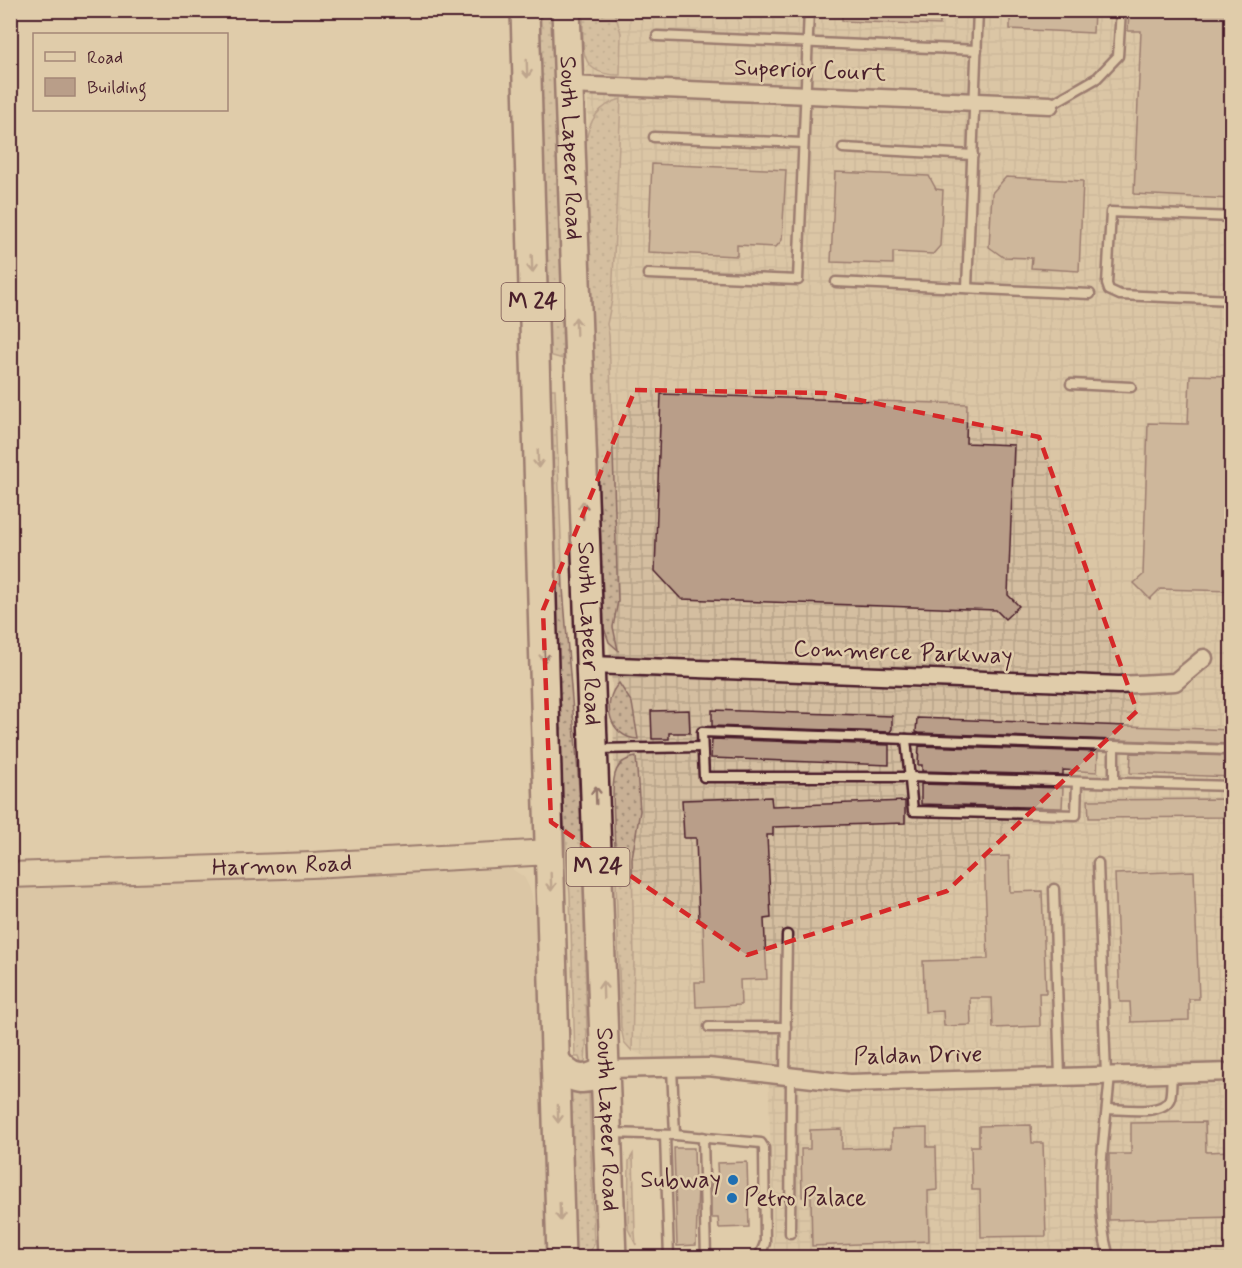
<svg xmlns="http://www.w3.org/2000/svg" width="1242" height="1268" font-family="Mynerve,sans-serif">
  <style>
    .built { fill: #d4bea0 }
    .industrial { fill: url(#industrial-grid) }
    .grass { fill: url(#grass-dots); stroke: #896860; stroke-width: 1.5 }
    .building { fill: #b99e89; stroke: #4a1f2b; stroke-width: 1.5 }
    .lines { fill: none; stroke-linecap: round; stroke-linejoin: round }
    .lane-casing { stroke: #4a1f2b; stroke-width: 13 }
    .street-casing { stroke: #4a1f2b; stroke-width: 21 }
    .secondary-casing { stroke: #4a1f2b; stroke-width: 28 }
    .primary-casing { stroke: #4a1f2b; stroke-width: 32 }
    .lane { stroke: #e0ccaa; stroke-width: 8 }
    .street { stroke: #e0ccaa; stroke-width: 16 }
    .secondary { stroke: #e0ccaa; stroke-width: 24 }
    .primary { stroke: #e0ccaa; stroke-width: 27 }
    .oneway { stroke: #95766a }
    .marked { fill: none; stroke: #d62828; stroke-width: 4.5; stroke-dasharray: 12 8; stroke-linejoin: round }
    .poi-dot { fill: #1f6fb2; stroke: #e0ccaa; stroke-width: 2 }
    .labels { text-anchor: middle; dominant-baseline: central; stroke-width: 5; stroke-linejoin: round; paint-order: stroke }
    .shield { fill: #e0ccaa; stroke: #775351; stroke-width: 1.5 }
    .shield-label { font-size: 22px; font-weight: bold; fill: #4a1f2b }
    .street-label { font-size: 24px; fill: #4a1f2b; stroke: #e0ccaa }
    .poi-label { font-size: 24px; fill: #4a1f2b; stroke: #e0ccaa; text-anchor: end }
  </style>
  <defs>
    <pattern id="industrial-grid" width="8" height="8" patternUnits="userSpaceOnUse" patternTransform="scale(1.5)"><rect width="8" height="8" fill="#d4bea0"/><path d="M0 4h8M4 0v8" fill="none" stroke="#b8a38a"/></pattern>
    <pattern id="grass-dots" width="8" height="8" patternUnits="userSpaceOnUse" patternTransform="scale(1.5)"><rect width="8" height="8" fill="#c8b095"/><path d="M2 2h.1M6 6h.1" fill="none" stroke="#a48f7a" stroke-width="1.8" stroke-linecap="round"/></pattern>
  </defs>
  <rect width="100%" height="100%" fill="#e0ccaa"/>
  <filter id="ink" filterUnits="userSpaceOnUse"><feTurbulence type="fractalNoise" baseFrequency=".0167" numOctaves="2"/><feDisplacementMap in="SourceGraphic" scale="12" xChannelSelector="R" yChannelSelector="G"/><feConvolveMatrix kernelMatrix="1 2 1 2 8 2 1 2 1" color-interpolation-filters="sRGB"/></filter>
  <g filter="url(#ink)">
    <path class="built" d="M495,868l17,1 12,8 7,14 4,22 11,344h-535l-1,-374z"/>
    <path class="industrial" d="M585,11h646v1246h-457l-6,-193 -122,-7 -11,-5 -8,-9 -7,-17 -2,-29 -5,-299 -11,-142z"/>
    <g class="grass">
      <path d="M539,11h16l8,348 -14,-4z"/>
      <path d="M583,11h31l7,22 -1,42c-45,0 -36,-30 -37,-64z"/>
      <path d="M621,99l-9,201 -5,24 2,11 9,266 -5,26 5,23 -9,-8 -5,-14 -18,-484c2,-24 13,-39 35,-45z"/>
      <path d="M549,389h6l8,199 18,223 6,221 -2,31h-4l-2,-6h-4l-5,-162 -10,-117z"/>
      <path d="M619,683l13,20 6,36c-28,-1 -38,-36 -19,-56z"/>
      <path d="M636,757l4,54 -8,47 2,102 -2,91 -8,-9 -3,-14 -8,-234c0,-18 2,-34 23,-37z"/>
      <path d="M570,1089l19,3 5,152c-4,11 -9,13 -20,13z"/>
      <path d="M633,1154l2,79 1,12 -8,-16 1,-68z"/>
    </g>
    <g class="building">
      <path d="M842,10h98v15l-98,-4z"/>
      <path d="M1010,10h84l-1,23 -83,-4z"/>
      <path d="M1129,10h103l-2,189 -96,-5 7,-163h-13z"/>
      <path d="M652,164l134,6 -4,70 -6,7 -39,-2v11l-89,-4z"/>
      <path d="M835,172l94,4 7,13 7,1 -3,56 -7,8 -40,-2v12l-62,-2z"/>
      <path d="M1006,177l77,4 -4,90 -48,-3 1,-10 -29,-1 -14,-10 3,-54z"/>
      <path d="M1190,375l42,1v215l-72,-2 -10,10 -16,-16 9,-8 5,-152 40,1z"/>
      <path d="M661,394l306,10 -1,39 48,2 -6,150 11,11 -14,13 -9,-9 -315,-11 -26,-28z"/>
      <path d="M689,710l1,23h-21v6h-17l-1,-28z"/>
      <path d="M712,710l180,6v13l-2,3 -178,-6z"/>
      <path d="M917,718l315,12v14l-313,-11 -3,-1z"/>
      <path d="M712,739l177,6v20l-178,-7z"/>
      <path d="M919,746l179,6 -1,20 -34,-2v5l-141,-4v-6h-4z"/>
      <path d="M1131,753l101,3v21l-102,-4z"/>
      <path d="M921,784l142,4 -1,20 -141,-4z"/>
      <path d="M771,797l1,9 133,-5v22l-132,4v8h-6l4,83 -7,1 3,60 -27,1 1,25 -45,2 -1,-25h10l-2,-61h-4l-3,-83h-12l-2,-38z"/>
      <path d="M1232,799v18l-143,1 -1,-18z"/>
      <path d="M1009,856l1,36 32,-1 4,102h-7l1,33 -47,2 -1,-30h-22l1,27 -27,1 -1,-15 -18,1 -2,-51 65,-2 -4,-102z"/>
      <path d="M1194,871l5,128h-10v21l-58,2 -1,-20h-10l-5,-128z"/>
      <path d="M1205,1122l1,30 26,-1v66l-123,3v-66h22v-31z"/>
      <path d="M1031,1125l1,18h11l3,93 -65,1 -1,-47h-8l-1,-44h8v-20z"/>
      <path d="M927,1128v19h9l1,43 -9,1 1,50 -117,5 -1,-49h-9l-1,-48h9v-19l32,-1v20l50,-2v-18z"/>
      <path d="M674,1148h20l1,37h3l-2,60 -19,1z"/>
      <path d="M747,1162l2,65 -30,1 -1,-10h-7v-34h7l-1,-21z"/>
    </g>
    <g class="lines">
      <g class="lane-casing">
        <g id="lane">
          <path d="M657,36l320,14"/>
          <path d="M1050,105l47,-27 21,-22 3,-46"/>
          <path d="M654,137l149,6"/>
          <path d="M843,148l130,7"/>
          <path d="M1232,217l-121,-5 -4,72 2,6 11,5 112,5"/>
          <path d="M648,274l150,6 11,-270"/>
          <path d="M836,282l254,12"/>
          <path d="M967,288l11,-278"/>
          <path d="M1071,384l60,3"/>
          <path d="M906,739l7,72 163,4 1,-33"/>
          <path d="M597,749l105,-2"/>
          <path d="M1232,750l-530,-18 2,45h206l322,9"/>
          <path d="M1114,783v-37"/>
          <path d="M1098,863l8,212"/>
          <path d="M1054,889l6,188"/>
          <path d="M709,1027h77"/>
          <path d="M672,1068l3,67"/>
          <path d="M1229,1072l3,34"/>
          <path d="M785,1076l2,-141"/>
          <path d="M1107,1109c16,0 57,7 63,-11 2,-7 1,-17 2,-24"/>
          <path d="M611,1133l64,2 86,8 3,5 1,95 -6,15"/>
          <path d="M665,1135l4,123"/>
          <path d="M703,1137l3,121"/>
          <path d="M790,1233l1,-156"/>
          <path d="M1109,1258c-17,-60 -4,-122 1,-183"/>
          <path d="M1231,1258l1,-1"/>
        </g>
      </g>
      <g class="street-casing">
        <g id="street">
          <path d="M569,85l481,20"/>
          <path d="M591,665l528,20 56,-3 29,-24"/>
          <path d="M606,1069l102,-2 141,16 383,-11"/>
        </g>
      </g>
      <g class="secondary-casing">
        <g id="secondary">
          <path id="s1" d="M10,875l302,-10 238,-13"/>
        </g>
      </g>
      <g class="primary-casing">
        <g id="primary">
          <path d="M525,10l36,1248"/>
          <path id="s2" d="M566,10c13,416 33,832 46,1248"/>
          <path d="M556,1061c14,20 30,23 50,8"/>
        </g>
      </g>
      <use href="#lane" class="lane"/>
      <use href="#street" class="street"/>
      <use href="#secondary" class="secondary"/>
      <use href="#primary" class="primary"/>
    </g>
    <defs><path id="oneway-shaft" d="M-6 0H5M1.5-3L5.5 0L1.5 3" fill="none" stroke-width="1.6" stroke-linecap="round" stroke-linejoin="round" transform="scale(1.5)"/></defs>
    <g class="oneway">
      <use href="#oneway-shaft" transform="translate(527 69) rotate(88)"/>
      <use href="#oneway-shaft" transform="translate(532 264) rotate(88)"/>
      <use href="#oneway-shaft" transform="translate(576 326) rotate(-92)"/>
      <use href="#oneway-shaft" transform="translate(538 459) rotate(88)"/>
      <use href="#oneway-shaft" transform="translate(583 510) rotate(-92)"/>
      <use href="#oneway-shaft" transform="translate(544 653) rotate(88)"/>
      <use href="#oneway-shaft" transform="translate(596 795) rotate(-92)"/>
      <use href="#oneway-shaft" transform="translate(551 882) rotate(88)"/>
      <use href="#oneway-shaft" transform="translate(603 990) rotate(-92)"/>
      <use href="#oneway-shaft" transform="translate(558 1114) rotate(89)"/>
      <use href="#oneway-shaft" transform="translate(560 1212) rotate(88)"/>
    </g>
  </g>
  <path d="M0 0H1242V1268H0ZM635,390l190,3 214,44 98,274 -190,180 -200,64 -196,-133 -8,-212z" fill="#e0ccaa" fill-opacity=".55" fill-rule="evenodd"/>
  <path class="marked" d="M635,390l190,3 214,44 98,274 -190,180 -200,64 -196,-133 -8,-212z"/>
  <g class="poi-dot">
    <circle cx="733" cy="1180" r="6"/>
    <circle cx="732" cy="1198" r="6"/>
  </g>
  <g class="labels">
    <g class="shield">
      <rect x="501.5" y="283" width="63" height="38" rx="4.5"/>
      <rect x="566.5" y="848" width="63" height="38" rx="4.5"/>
    </g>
    <g class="shield-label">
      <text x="533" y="302">M 24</text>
      <text x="598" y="867">M 24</text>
    </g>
    <g class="street-label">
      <text transform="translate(810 71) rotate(2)">Superior Court</text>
      <text stroke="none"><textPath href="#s2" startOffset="138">South Lapeer Road</textPath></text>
      <text stroke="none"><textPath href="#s2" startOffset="624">South Lapeer Road</textPath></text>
      <text transform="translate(903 653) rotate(2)">Commerce Parkway</text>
      <text stroke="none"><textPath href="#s1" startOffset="272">Harmon Road</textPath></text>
      <text transform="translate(918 1056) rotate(-1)">Paldan Drive</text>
      <text stroke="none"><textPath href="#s2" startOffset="1110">South Lapeer Road</textPath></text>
    </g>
    <g class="poi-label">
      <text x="721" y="1180">Subway</text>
      <text x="744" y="1198" text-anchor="start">Petro Palace</text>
    </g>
  </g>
  <rect width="1242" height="1268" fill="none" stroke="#e0ccaa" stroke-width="36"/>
  <rect x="18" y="18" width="1206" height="1232" fill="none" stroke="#4a1f2b" stroke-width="2" filter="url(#ink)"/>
  <rect x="33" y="33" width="195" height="78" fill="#e0ccaa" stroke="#a48777" stroke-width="1.5"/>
  <rect x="45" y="52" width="30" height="9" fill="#e0ccaa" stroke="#a48777" stroke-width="1.5"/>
  <text x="87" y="63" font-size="18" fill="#4a1f2b">Road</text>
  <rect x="45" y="78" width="30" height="18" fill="#b99e89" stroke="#a48777" stroke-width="1.5"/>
  <text x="87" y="93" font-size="18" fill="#4a1f2b">Building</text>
</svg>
